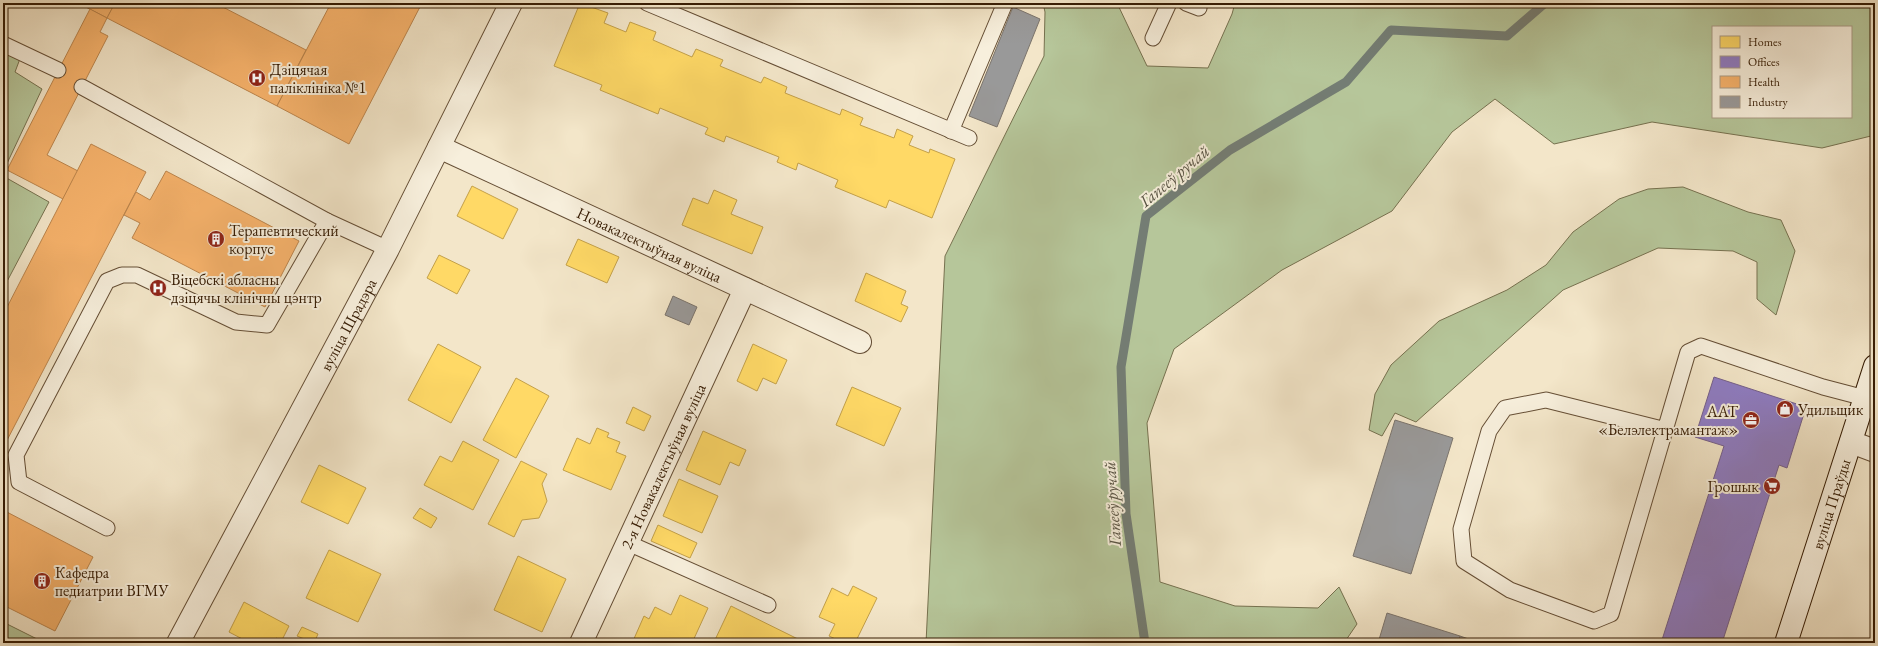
<svg xmlns="http://www.w3.org/2000/svg" width="1878" height="646" font-family="'EB Garamond',serif">
  <style>
    .green { fill: #b6c69a; stroke: #76714f; fill-rule: evenodd }
    .homes { fill: #ffd966; stroke: #c3a049 }
    .offices { fill: #8e7cc3; stroke: #745f8a }
    .health { fill: #f6b26b; stroke: #bc854c }
    .industry { fill: #999; stroke: #7b746c }
    .lines { fill: none; stroke-linecap: round; stroke-linejoin: round }
    .stream { stroke: #747d74; stroke-width: 9 }
    .service-casing { stroke: #654e35; stroke-width: 17 }
    .minor-casing { stroke: #654e35; stroke-width: 24 }
    .secondary-casing { stroke: #361c04; stroke-width: 24 }
    .service { stroke: #f7efdc; stroke-width: 15 }
    .minor { stroke: #f7efdc; stroke-width: 22 }
    .secondary { stroke: #f7efdc; stroke-width: 22 }
    .labels { text-anchor: middle; dominant-baseline: central; stroke-width: 4; stroke-linejoin: round; paint-order: stroke }
    .poi-label { font-size: 16px; fill: #361c04; stroke: #f7efdc; text-anchor: start }
    .street-label { font-size: 16px; fill: #361c04; stroke: #f7efdc }
    .water-label { font-size: 17px; font-style: italic; fill: #5a5545; stroke: #f7efdc }
  </style>
  <rect width="100%" height="100%" fill="#f3e6c9"/>
  <filter id="stains"><feTurbulence type="fractalNoise" baseFrequency=".005" numOctaves="4"/><feColorMatrix values="0 0 0 0 .2 0 0 0 0 .09 0 0 0 0 .02 0 0 0 .5 -.17"/></filter>
  <radialGradient id="worn" r=".72"><stop offset=".6" stop-color="#630" stop-opacity="0"/><stop offset="1" stop-color="#630" stop-opacity=".3"/></radialGradient>
  <g class="green">
    <path d="M1043,3h74l30,63 61,2 24,-54 3,-11h640v132l-53,13 -170,-26 -98,22 -59,-45 -43,33 -60,79 -110,59 -108,79 -27,74 13,159 75,24 83,2 21,-21 18,37 -13,19h-418l19,-387 99,-200 1,-44zM1713,27h138v90h-138z"/>
    <path d="M3,48l18,8 -6,16 27,17 -39,83z"/>
    <path d="M3,176l46,26 -46,87z"/>
    <path d="M1683,187l65,25 33,8 14,31 -19,64 -19,-16v-37l-24,-11 -75,-3 -95,42 -147,132 -21,-9 -13,23 -13,-6 6,-36 16,-29 48,-44 68,-31 39,-25 27,-33 46,-33 29,-10z"/>
    <path d="M3,622l42,21h-42z"/>
  </g>
  <g class="homes">
    <path d="M580,3l28,10 -4,10 22,9 4,-10 26,10 -3,8 39,17 4,-8 27,11 -3,6 41,17 3,-6 23,10 -2,6 55,22 2,-6 21,9 -3,7 34,13 3,-9 16,7 -4,9 20,8 1,-4 25,10 -23,59 -43,-18 -3,8 -51,-21 3,-7 -40,-17 -2,7 -19,-8 2,-5 -53,-21 -2,6 -19,-8 3,-6 -48,-20 -2,6 -58,-24 2,-5 -48,-19z"/>
    <path d="M472,186l46,23 -15,30 -46,-23z"/>
    <path d="M714,190l23,10 -6,14 32,13 -11,27 -70,-29 11,-27 15,6z"/>
    <path d="M578,239l41,18 -12,26 -41,-18z"/>
    <path d="M439,255l31,15 -13,24 -30,-16z"/>
    <path d="M866,273l40,18 -5,13 7,3 -7,15 -46,-21z"/>
    <path d="M438,344l43,23 -30,56 -43,-23z"/>
    <path d="M753,344l34,16 -11,24 -13,-6 -6,13 -20,-10z"/>
    <path d="M516,378l33,18 -33,62 -33,-18z"/>
    <path d="M852,387l49,21 -17,38 -48,-21z"/>
    <path d="M633,407l18,9 -7,15 -18,-8z"/>
    <path d="M597,428l12,5 -2,4 13,5 -4,10 10,4 -15,34 -48,-20 14,-32 13,6z"/>
    <path d="M703,431l43,19 -7,16 -9,-4 -10,23 -34,-15z"/>
    <path d="M463,441l36,19 -26,50 -49,-25 16,-29 12,6z"/>
    <path d="M521,461l26,13 -5,10 5,17 -8,17 -17,2 -8,17 -26,-13z"/>
    <path d="M319,465l47,23 -18,36 -47,-22z"/>
    <path d="M679,479l39,17 -16,37 -39,-17z"/>
    <path d="M420,508l17,10 -6,10 -18,-10z"/>
    <path d="M658,525l39,18 -7,15 -39,-17z"/>
    <path d="M329,550l52,24 -23,48 -52,-24z"/>
    <path d="M518,556l48,23 -24,53 -48,-22z"/>
    <path d="M853,586l24,12 -22,45h-11l-15,-7 6,-12 -16,-7 13,-29 16,8z"/>
    <path d="M680,595l28,13 -16,35h-56l-3,-2 11,-25 5,3 6,-12 16,8z"/>
    <path d="M244,602l45,24 -7,14 -6,-2 -3,5h-23l-21,-11z"/>
    <path d="M731,606l75,37 -92,-1z"/>
    <path d="M302,627l16,7 -4,9 -17,-7z"/>
  </g>
  <path class="offices" d="M1714,377l92,30 -19,61 -8,-3 -57,178h-61l63,-197 -29,-9z"/>
  <g class="health">
    <path d="M78,3h37l-8,15z"/>
    <path d="M115,3h100l91,47 -29,56 -170,-88z"/>
    <path d="M331,3h91l-73,141 -72,-38z"/>
    <path d="M90,9l17,9 -7,14 8,4 -61,119 31,16 -15,28 -56,-29z"/>
    <path d="M91,144l55,28 -143,276v-133z"/>
    <path d="M166,171l133,70 -34,66 -133,-69 8,-15 -16,-8 12,-23 14,8z"/>
    <path d="M3,510l90,47 -38,74 -52,-26z"/>
  </g>
  <g class="industry">
    <path d="M1013,7l27,12 -43,108 -28,-11z"/>
    <path d="M673,296l24,11 -8,18 -24,-10z"/>
    <path d="M1395,420l58,18 -42,136 -58,-18z"/>
    <path d="M1387,613l73,23 -2,7h-80z"/>
    <path d="M1460,636l20,7h-22z"/>
  </g>
  <g class="lines">
    <path class="stream" d="M1145,643l-19,-129 -5,-147 25,-151 84,-66 116,-68 45,-52 116,6 38,-33"/>
    <g class="service-casing">
      <g id="service">
        <path d="M647,3l322,135"/>
        <path d="M1186,3l13,5"/>
        <path d="M1153,38l16,-35"/>
        <path d="M3,44l55,26"/>
        <path d="M82,87l245,134 61,28"/>
        <path d="M951,131l54,-128"/>
        <path d="M1666,430l-120,-30 -41,8 -16,23 -28,98 3,32 46,29 84,31 17,-7 77,-262 13,-6 122,41 42,11"/>
        <path d="M107,528l-88,-46 -3,-27 91,-174 15,-6h15l99,47 31,3 60,-104"/>
        <path d="M628,543l140,62"/>
      </g>
    </g>
    <g class="minor-casing">
      <g id="minor">
        <path id="s1" d="M439,147l421,195"/>
        <path d="M1851,442l24,9"/>
        <path id="s2" d="M178,643l210,-394 123,-246"/>
        <path id="s3" d="M581,643l164,-354"/>
      </g>
    </g>
    <g class="secondary-casing">
      <g id="secondary">
        <path id="s4" d="M1786,643l89,-277"/>
      </g>
    </g>
    <use href="#service" class="service"/>
    <use href="#minor" class="minor"/>
    <use href="#secondary" class="secondary"/>
  </g>
  <defs>
    <g id="hospital-disc" transform="scale(0.9)"><circle r="9.5" fill="#8f2418" stroke="#f7efdc"/><path d="M-5-5h3v3.5h4V-5h3V5h-3V1.5h-4V5h-3Z" fill="#fff"/></g>
    <g id="building-disc" transform="scale(0.9)"><circle r="9.5" fill="#8f2418" stroke="#f7efdc"/><path d="M-4-6H4V6H1V3H-1V6H-4ZM-2.5-4.3h1.7v1.8h-1.7ZM.8-4.3h1.7v1.8H.8ZM-2.5-1h1.7V.8h-1.7ZM.8-1h1.7V.8H.8Z" fill="#fff"/></g>
    <g id="shop-disc" transform="scale(0.9)"><circle r="9.5" fill="#8f2418" stroke="#f7efdc"/><path d="M-5-2.5h2.3a2.7 3.5 0 0 1 5.4 0H5L5.5 6h-11ZM-1.5-2.5h3a1.5 2.3 0 0 0-3 0Z" fill="#fff"/></g>
    <g id="office-disc" transform="scale(0.9)"><circle r="9.5" fill="#8f2418" stroke="#f7efdc"/><path d="M-6-3h4V-5.5h4V-3h4V5H-6ZM-1-4.5V-3h2v-1.5ZM-6 0V1H6V0Z" fill="#fff"/></g>
    <g id="supermarket-disc" transform="scale(0.9)"><circle r="9.5" fill="#8f2418" stroke="#f7efdc"/><path d="M-6-5.5h2.5l.6 2H6L4.5 2H-2.5L-4.4-4H-6ZM-1.5 3.2a1.3 1.3 0 1 0 .1 0ZM3 3.2a1.3 1.3 0 1 0 .1 0Z" fill="#fff"/></g>
  </defs>
  <g fill-rule="evenodd">
    <use href="#hospital-disc" x="257" y="78"/>
    <use href="#building-disc" x="216" y="239"/>
    <use href="#hospital-disc" x="158" y="288"/>
    <use href="#shop-disc" x="1785" y="409"/>
    <use href="#office-disc" x="1751" y="420"/>
    <use href="#supermarket-disc" x="1772" y="486"/>
    <use href="#building-disc" x="42" y="581"/>
  </g>
  <g class="labels">
    <g class="poi-label">
      <text x="270" y="69">Дзіцячая<tspan x="270" dy="18">паліклініка №1</tspan></text>
      <text x="229" y="230">Терапевтический<tspan x="229" dy="18">корпус</tspan></text>
      <text x="171" y="279">Віцебскі абласны<tspan x="171" dy="18">дзіцячы клінічны цэнтр</tspan></text>
      <text x="1798" y="409">Удильщик</text>
      <text x="1738" y="411" text-anchor="end">ААТ<tspan x="1738" dy="18">«Белэлектрамантаж»</tspan></text>
      <text x="1759" y="486" text-anchor="end">Грошык</text>
      <text x="55" y="572">Кафедра<tspan x="55" dy="18">педиатрии ВГМУ</tspan></text>
    </g>
    <g class="street-label">
      <text stroke="none"><textPath href="#s1" startOffset="232">Новакалектыўная вуліца</textPath></text>
      <text stroke="none"><textPath href="#s2" startOffset="361">вуліца Шрадэра</textPath></text>
      <text stroke="none"><textPath href="#s3" startOffset="195">2-я Новакалектыўная вуліца</textPath></text>
      <text stroke="none"><textPath href="#s4" startOffset="146">вуліца Праўды</textPath></text>
    </g>
    <g class="water-label">
      <text transform="translate(1174 176) rotate(-40)">Гапееў ручай</text>
      <text transform="translate(1112 504) rotate(-94)">Гапееў ручай</text>
    </g>
  </g>
  <rect width="1878" height="646" fill="none" stroke="#f3e6c9" stroke-width="16"/>
  <rect x="4" y="4" width="1870" height="638" fill="none" stroke="#361c04" stroke-width="2"/>
  <rect x="8" y="8" width="1862" height="630" fill="none" stroke="#361c04"/>
  <rect x="1712" y="26" width="140" height="92" fill="#f7efdc" stroke="#aa9b86"/>
  <rect x="1720" y="36" width="20" height="12" fill="#ffd966" stroke="#aa9b86"/>
  <text x="1748" y="46" font-size="12" fill="#361c04">Homes</text>
  <rect x="1720" y="56" width="20" height="12" fill="#8e7cc3" stroke="#aa9b86"/>
  <text x="1748" y="66" font-size="12" fill="#361c04">Offices</text>
  <rect x="1720" y="76" width="20" height="12" fill="#f6b26b" stroke="#aa9b86"/>
  <text x="1748" y="86" font-size="12" fill="#361c04">Health</text>
  <rect x="1720" y="96" width="20" height="12" fill="#999999" stroke="#aa9b86"/>
  <text x="1748" y="106" font-size="12" fill="#361c04">Industry</text>
  <rect width="100%" height="100%" filter="url(#stains)"/>
  <rect width="100%" height="100%" fill="url(#worn)"/>
</svg>
